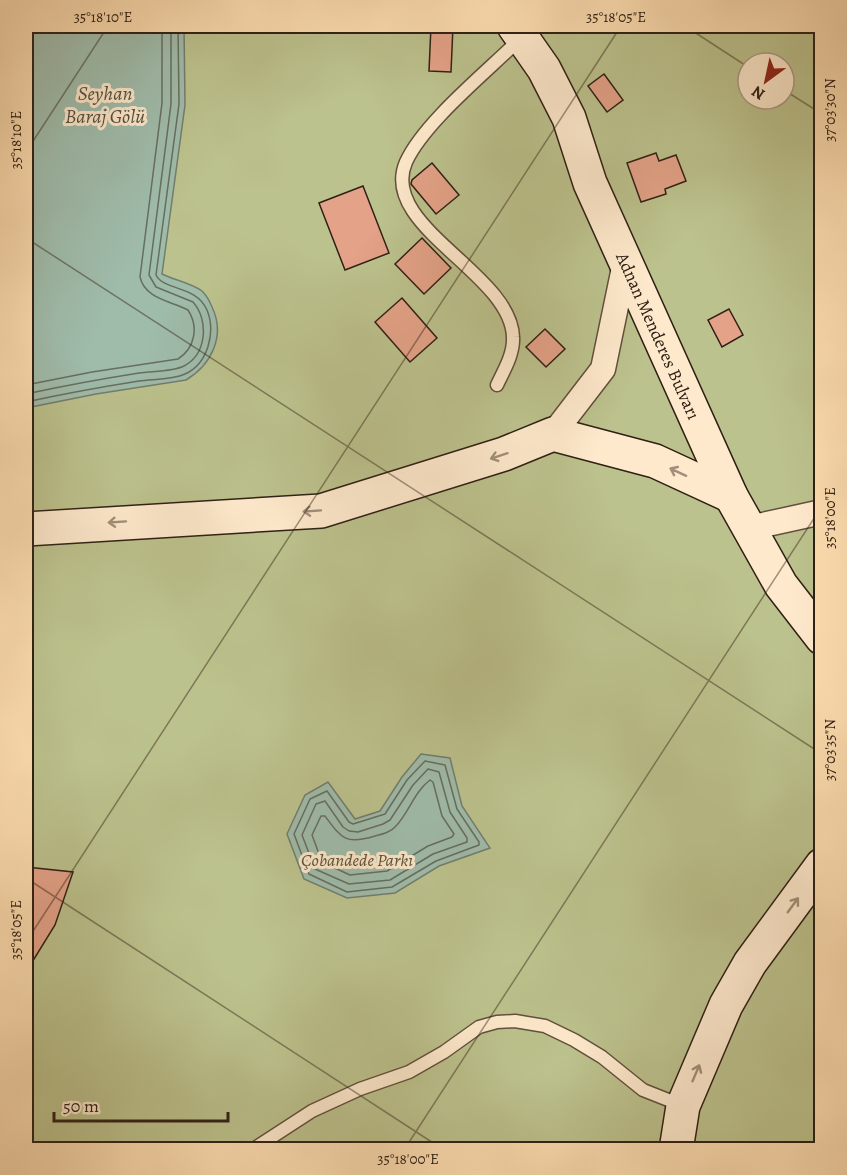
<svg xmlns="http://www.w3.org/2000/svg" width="847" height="1175" font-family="Alegreya,serif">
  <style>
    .green { fill: #bcc28d; stroke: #767151; stroke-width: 1.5; fill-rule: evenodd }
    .water { fill: #9fbcab; stroke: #727e6f; stroke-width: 1.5 }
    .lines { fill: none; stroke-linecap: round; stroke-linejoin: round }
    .shore { stroke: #676e60; stroke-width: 1.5 }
    .building { fill: #e4a288; stroke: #2f2015; stroke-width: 1.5 }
    .lane-casing { stroke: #624f3c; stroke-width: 15 }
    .street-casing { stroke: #624f3c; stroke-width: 27 }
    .secondary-casing { stroke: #2f2015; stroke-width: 36 }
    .lane { stroke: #fee9cc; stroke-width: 12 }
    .street { stroke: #fee9cc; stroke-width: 24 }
    .secondary { stroke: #fee9cc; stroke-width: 33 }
    .oneway { stroke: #a18f7a }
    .ticks { fill: none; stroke: #2f2015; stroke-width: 1.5; stroke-opacity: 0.45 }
    .labels { text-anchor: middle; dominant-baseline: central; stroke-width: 6; stroke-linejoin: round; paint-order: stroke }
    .street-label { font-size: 18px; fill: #2f2015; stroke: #fee9cc }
    .park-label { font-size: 18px; font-style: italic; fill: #595139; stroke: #fee9cc }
    .water-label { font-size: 20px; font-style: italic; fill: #514f42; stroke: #fee9cc }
    .neatline { fill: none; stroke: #2f2015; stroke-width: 2 }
    .ticks-label { font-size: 15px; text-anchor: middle; fill: #2f2015 }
  </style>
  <rect width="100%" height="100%" fill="#fdddb0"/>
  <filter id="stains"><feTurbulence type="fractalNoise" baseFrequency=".00333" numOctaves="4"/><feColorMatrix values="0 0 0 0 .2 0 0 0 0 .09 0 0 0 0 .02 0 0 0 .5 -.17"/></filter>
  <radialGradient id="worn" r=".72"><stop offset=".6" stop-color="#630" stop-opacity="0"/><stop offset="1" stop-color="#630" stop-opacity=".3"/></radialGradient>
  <path class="green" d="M26,26h795v1123h-795zM748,63h36v36h-36z"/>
  <g class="water">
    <path d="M26,26h158l1,79 -23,169c12,6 29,9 40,17 4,4 8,11 10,16 14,29 -1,58 -26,73l-90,14 -70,14z"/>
    <path d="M421,754l29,4 12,48 28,42 -51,18 -44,27 -48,5 -43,-19 -17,-45 18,-39 23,-13 27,37 25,-8 22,-34z"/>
  </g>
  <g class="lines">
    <g class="shore">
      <path d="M26,385l66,-13 86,-13c17,-11 21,-32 10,-49 -17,-9 -43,-11 -48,-33l22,-174v-77"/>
      <path d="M26,394c37,-8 75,-15 113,-21 13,-2 33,-1 45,-7 23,-12 25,-46 9,-64l-37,-15 -7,-12 22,-171v-78"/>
      <path d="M26,402c37,-8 75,-15 113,-21 14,-2 33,-1 46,-7 23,-10 31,-42 22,-64 -11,-25 -43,-19 -51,-35l23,-171 -1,-78"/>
      <path d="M425,761l20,4 12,44 22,33v3l-43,16 -44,26 -45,5 -38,-18 -15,-40 16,-35 17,-8 22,31 4,2 32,-10 22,-34z"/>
      <path d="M428,769l11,3 11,40 17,26v4l-34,12 -43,26 -41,4 -34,-15 -13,-34 14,-31 9,-3 18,26 6,4 9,1 25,-8 7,-4 23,-35z"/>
      <path d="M430,780l3,2 9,34 12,18 -2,3 -24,9 -41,25 -37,4 -28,-13 -10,-27 9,-19h4c17,23 21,29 50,20 8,-2 16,-4 21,-10 13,-14 19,-35 34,-46z"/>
    </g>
  </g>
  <g class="building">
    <path d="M431,26h22l-2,46 -22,-1z"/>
    <path d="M604,74l19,26 -16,12 -19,-26z"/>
    <path d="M656,153l3,8 17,-6 10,26 -21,8 1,5 -25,8 -14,-39z"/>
    <path d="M432,163l27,32 -23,19 -25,-30 1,-4z"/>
    <path d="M363,186l26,67 -44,17 -26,-67z"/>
    <path d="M422,238l29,30 -27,26 -29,-30z"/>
    <path d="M402,298l35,40 -27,24 -35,-40z"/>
    <path d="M729,309l14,26 -21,12 -14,-27z"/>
    <path d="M545,329l20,20 -19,18 -20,-20z"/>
    <path d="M26,867l47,5 -18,53 -29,47z"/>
  </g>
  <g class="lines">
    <g class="lane-casing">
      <g id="lane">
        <path d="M497,385c7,-15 17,-31 16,-48 -2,-64 -135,-111 -107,-175 18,-40 83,-92 115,-124"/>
        <path d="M252,1150l60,-39 48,-22 49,-17 35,-20 35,-25 18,-5 18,-1 30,5 29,14 28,17 41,33 38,15"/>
      </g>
    </g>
    <g class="street-casing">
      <g id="street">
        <path d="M553,434l50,-65 22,-106"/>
        <path d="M749,528l73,-16"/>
      </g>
    </g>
    <g class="secondary-casing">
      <g id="secondary">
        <path d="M514,26l30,43 25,49 21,65 141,313 50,89 41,53"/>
        <path d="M26,529l295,-18 183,-57 49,-20 102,27 76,35"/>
        <path d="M676,1150l7,-44 43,-101 24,-42 72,-98"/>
      </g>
    </g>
    <use href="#lane" class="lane"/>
    <use href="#street" class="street"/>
    <use href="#secondary" class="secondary"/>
  </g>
  <defs><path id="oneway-shaft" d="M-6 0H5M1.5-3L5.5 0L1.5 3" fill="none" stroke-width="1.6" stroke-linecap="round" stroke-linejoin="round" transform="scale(1.5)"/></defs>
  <g class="oneway">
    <use href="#oneway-shaft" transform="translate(499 456) rotate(162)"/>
    <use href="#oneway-shaft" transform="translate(678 472) rotate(-155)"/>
    <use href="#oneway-shaft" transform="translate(312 511) rotate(176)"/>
    <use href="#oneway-shaft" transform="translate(117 522) rotate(176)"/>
    <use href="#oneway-shaft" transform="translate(793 905) rotate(-54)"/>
    <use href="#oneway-shaft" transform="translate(696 1073) rotate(-67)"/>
  </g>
  <path class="ticks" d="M685,26l63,41M784,90l38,24M26,152l82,-126M26,238l796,516M26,878l418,272M26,942l595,-916M404,1150l418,-644"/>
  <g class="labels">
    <g class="street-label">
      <text transform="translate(658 336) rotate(66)">Adnan Menderes Bulvarı</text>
    </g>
    <g class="park-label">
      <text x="357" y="860">Çobandede Parkı</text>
    </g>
    <g class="water-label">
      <text x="105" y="93">Seyhan<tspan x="105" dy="23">Baraj Gölü</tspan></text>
    </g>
  </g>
  <rect width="847" height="1175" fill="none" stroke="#fdddb0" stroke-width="66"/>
  <g transform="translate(766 81) rotate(213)"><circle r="28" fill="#fee9cc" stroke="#ab9983" stroke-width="1.5"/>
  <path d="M0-4.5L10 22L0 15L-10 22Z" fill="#8f2418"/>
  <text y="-9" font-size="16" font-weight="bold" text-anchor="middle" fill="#2f2015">N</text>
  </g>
  <path d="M54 1112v9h174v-9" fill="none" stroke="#2f2015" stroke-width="3"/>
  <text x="63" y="1112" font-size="18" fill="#2f2015" stroke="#fee9cc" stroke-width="4.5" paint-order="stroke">50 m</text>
  <rect x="33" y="33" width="781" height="1109" class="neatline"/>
  <g class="ticks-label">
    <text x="103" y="22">35°18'10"E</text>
    <text x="616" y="22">35°18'05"E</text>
    <text transform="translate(830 110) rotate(-90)" y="5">37°03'30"N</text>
    <text transform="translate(16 140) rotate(-90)" y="5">35°18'10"E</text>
    <text transform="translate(830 518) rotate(-90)" y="5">35°18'00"E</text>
    <text transform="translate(830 750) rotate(-90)" y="5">37°03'35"N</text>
    <text transform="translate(16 930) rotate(-90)" y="5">35°18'05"E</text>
    <text x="408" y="1164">35°18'00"E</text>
  </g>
  <rect width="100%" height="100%" filter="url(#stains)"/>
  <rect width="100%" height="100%" fill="url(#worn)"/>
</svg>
